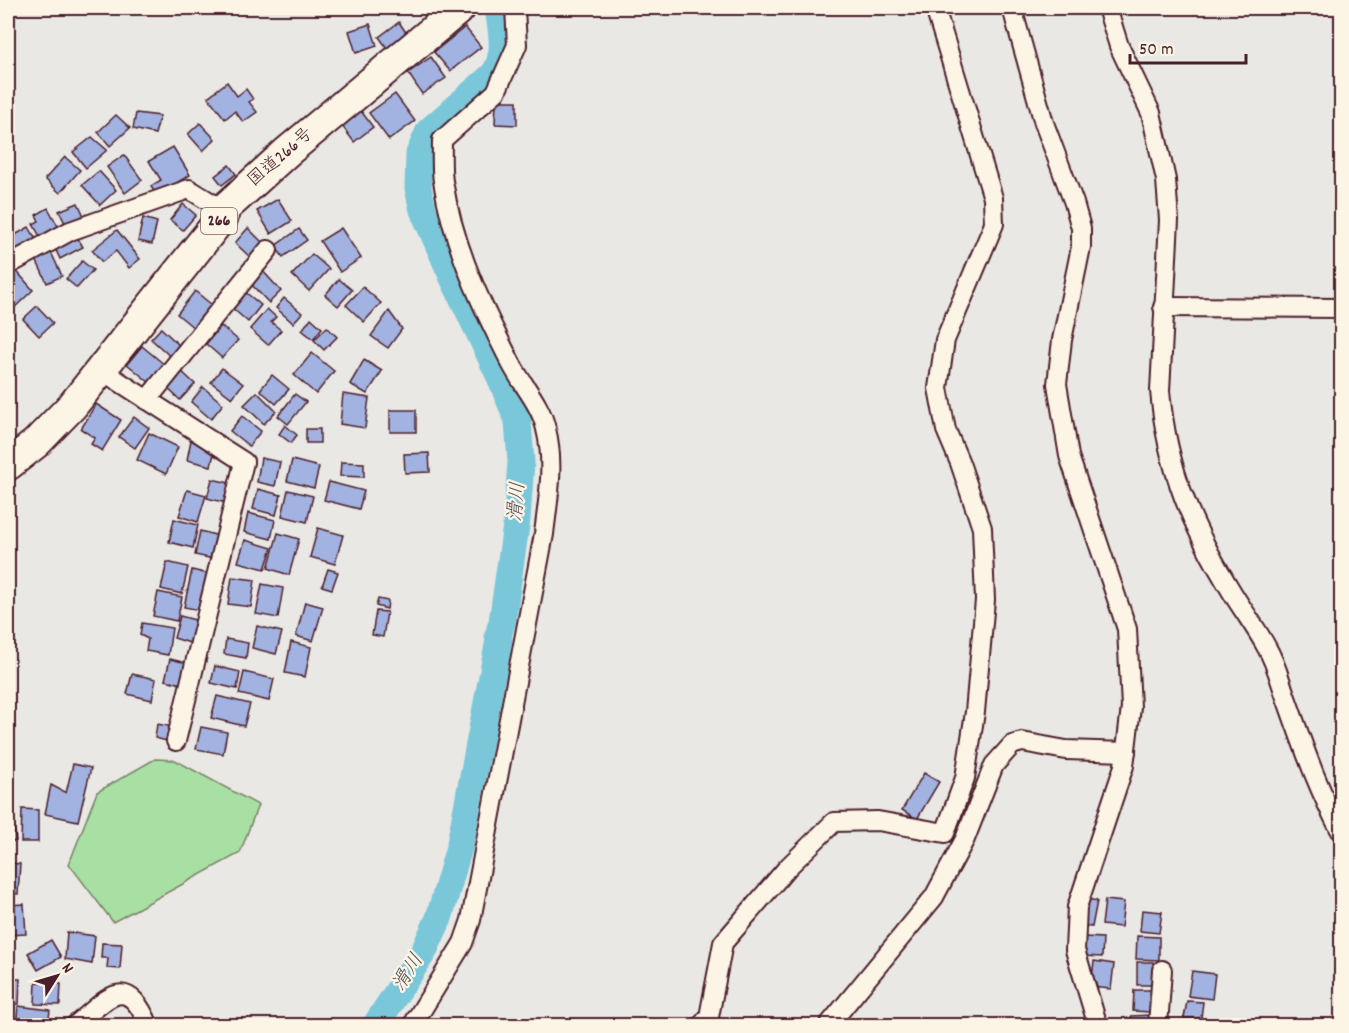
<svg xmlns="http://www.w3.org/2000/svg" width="1349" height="1033" font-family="Dekko,'Klee One',sans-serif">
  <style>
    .green { fill: #a8e0a3; stroke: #798067; stroke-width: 1.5 }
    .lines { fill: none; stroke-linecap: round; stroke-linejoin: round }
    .river { stroke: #7ac7d9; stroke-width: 27 }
    .building { fill: #a2b2e1; stroke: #4a1f2b; stroke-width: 1.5 }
    .minor-casing { stroke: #4a1f2b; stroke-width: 22 }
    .trunk-casing { stroke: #4a1f2b; stroke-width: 34 }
    .minor { stroke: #fcf5e5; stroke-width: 18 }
    .trunk { stroke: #fcf5e5; stroke-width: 30 }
    .labels { text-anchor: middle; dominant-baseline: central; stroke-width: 4.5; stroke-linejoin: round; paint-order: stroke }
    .shield { fill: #fcf5e5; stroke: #7f5f63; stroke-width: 1.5 }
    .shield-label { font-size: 16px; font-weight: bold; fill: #4a1f2b }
    .street-label { font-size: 18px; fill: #4a1f2b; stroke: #fcf5e5 }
    .water-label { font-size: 20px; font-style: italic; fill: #58515f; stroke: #fcf5e5 }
  </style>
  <rect width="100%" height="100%" fill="#eae8e4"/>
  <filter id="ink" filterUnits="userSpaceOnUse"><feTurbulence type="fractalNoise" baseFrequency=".0167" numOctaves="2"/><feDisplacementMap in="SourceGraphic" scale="12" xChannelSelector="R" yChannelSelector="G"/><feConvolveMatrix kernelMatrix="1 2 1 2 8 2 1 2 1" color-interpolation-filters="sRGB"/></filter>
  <g filter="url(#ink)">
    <path class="green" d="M155,759l20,1 83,45 -18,48 -127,69 -44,-58 28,-72z"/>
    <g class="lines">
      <path class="river" d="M375,1026l49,-75 15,-33 21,-74 39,-204 -1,-4 4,-14 15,-103 4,-57 -3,-41 -18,-44 -47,-99 -30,-68 -5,-22 1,-34 10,-23 64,-56c15,-20 8,-45 5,-67"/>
    </g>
    <g class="building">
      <path d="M399,22l8,12 -20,14 -8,-11z"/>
      <path d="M370,24l7,22 -21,7 -7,-22z"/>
      <path d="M465,27l16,20 -31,24 -16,-19z"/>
      <path d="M431,57l15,21 -24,16 -14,-21z"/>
      <path d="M227,82l10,14 9,-7 7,10 -4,3 8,10 -14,10 -8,-11 -10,8 -17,-22z"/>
      <path d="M395,94l20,27 -26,19 -20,-27z"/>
      <path d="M496,101h21v24l-22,-1z"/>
      <path d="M361,111l12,16 -19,15 -12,-16z"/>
      <path d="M136,113l24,3 -5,18 -22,-5z"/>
      <path d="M116,115l14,13 -20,18 -12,-14z"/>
      <path d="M200,123l15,16 -12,12 -15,-17z"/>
      <path d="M92,137l15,13 -21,18 -13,-16z"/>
      <path d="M173,147l17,28 -34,20 -5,-9 10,-6 -12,-19z"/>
      <path d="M124,155l18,25 -17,13 -18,-26z"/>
      <path d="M65,157l15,13 -20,23 -15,-14z"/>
      <path d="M229,165l7,9 -14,11 -7,-9z"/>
      <path d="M99,171l17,19 -16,15 -18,-20z"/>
      <path d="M278,199l14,22 -21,13 -14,-23z"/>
      <path d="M78,203l7,15 -18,9 -8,-16z"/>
      <path d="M183,204l13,11 -13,15 -13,-10z"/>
      <path d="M48,208l11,20 -18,10 -8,-14 6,-3 -3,-6z"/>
      <path d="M143,218l14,4 -5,22 -14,-3z"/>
      <path d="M29,227l8,14 -21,12 -8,-14z"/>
      <path d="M248,228l16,16 -13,14 -16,-15z"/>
      <path d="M341,228l20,30 -21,14 -20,-31z"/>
      <path d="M299,229l8,11 -24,17 -8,-11z"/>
      <path d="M117,230l23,29 -11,9 -13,-17 -14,11 -10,-12z"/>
      <path d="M76,235l7,12 -23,12 -6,-13z"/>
      <path d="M49,248l13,28 -15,7 -13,-28z"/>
      <path d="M312,254l17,15 -20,22 -17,-16z"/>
      <path d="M82,261l11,9 -16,18 -11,-9z"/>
      <path d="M14,268l19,22 -21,20 -4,-4v-32z"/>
      <path d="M261,269l20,22 -12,12 -21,-22z"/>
      <path d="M339,279l13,11 -14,16 -13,-11z"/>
      <path d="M363,287l18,16 -17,19 -18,-17z"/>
      <path d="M195,291l17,14 -18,23 -17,-14z"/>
      <path d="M244,291l17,14 -13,17 -17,-15z"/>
      <path d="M284,298l18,15 -9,10 -17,-15z"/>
      <path d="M37,306l16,17 -14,13 -16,-17z"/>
      <path d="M267,309l9,8 -5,5 10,8 -13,15 -18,-16z"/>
      <path d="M389,311l13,18 -14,19 -17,-12z"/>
      <path d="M311,318l11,10 -9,11 -11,-9z"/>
      <path d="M221,326l17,14 -16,18 -16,-14z"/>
      <path d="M327,327l10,10 -13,13 -10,-10z"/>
      <path d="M161,328l21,20 -10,10 -21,-19z"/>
      <path d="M142,346l23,19 -15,18 -23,-19z"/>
      <path d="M312,353l22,18 -18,23 -22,-19z"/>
      <path d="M364,360l18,11 -15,23 -17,-10z"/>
      <path d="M178,368l17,16 -15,16 -17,-16z"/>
      <path d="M222,368l21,16 -11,14 -21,-16z"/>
      <path d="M272,375l17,14 -13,15 -16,-14z"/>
      <path d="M203,387l20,17 -12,15 -20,-17z"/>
      <path d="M257,392l19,19 -12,13 -20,-19z"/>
      <path d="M295,394l11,8 -18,22 -10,-8z"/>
      <path d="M343,394l26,4 -4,30 -25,-4z"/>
      <path d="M96,404l25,16 -19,31 -11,-7 4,-6 -14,-9z"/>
      <rect x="390" y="410" width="26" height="22"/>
      <path d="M242,416l19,15 -12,15 -19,-15z"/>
      <path d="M134,417l15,11 -14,20 -16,-11z"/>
      <path d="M285,425l12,10 -6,8 -12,-9z"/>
      <rect x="306" y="429" width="14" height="14"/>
      <path d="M149,433l29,14 -12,27 -29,-14z"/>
      <path d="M191,440l25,5 -5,21 -24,-6z"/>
      <path d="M429,453l1,19 -25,1 -1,-19z"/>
      <path d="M261,458l19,4 -5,24 -18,-4z"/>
      <path d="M292,460l27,7 -5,21 -27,-7z"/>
      <path d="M341,462l23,1v14l-24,-1z"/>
      <path d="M212,479l22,5 -4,20 -23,-6z"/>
      <path d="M329,482l35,9 -5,18 -35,-9z"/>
      <path d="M258,489l23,6 -5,20 -23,-6z"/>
      <path d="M187,490l19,5 -8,27 -19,-6z"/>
      <path d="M288,490l25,6 -6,26 -25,-6z"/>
      <path d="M248,513l27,7 -4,19 -27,-7z"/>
      <path d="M174,519l24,6 -5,23 -24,-6z"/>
      <path d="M318,528l25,7 -8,29 -25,-7z"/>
      <path d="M200,531l23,6 -5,23 -23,-5z"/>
      <path d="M278,533l21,6 -10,36 -21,-7z"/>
      <path d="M245,540l27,8 -7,21 -27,-7z"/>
      <path d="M167,562l21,5 -6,27 -21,-5z"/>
      <path d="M328,569l10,3 -6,17 -10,-3z"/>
      <path d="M192,570l21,5 -8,36 -21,-4z"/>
      <path d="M232,577l23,3 -4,27 -23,-3z"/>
      <path d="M262,584l21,4 -5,30 -22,-4z"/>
      <path d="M158,592l24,5 -5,24 -24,-5z"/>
      <path d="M378,599l10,2 -1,8 -11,-3z"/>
      <path d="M305,602l18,5 -10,34 -17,-5z"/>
      <path d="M376,611l11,1 -4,25 -11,-2z"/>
      <path d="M180,616l23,6 -3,9 -6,-2 -4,14 -16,-5z"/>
      <path d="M142,623l30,5 -4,27 -22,-4 2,-12 -8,-4z"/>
      <path d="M257,626l25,6 -6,22 -24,-6z"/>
      <path d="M226,639l22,4 -2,15 -22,-4z"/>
      <path d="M291,642l20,5 -6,30 -20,-4z"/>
      <path d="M170,659l21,5 -5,21 -21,-5z"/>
      <path d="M215,666l25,6 -3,17 -26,-6z"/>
      <path d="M244,672l30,7 -5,22 -30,-7z"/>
      <path d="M132,674l24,5 -4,21 -25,-6z"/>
      <path d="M217,696l33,8 -6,22 -33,-8z"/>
      <path d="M157,724l17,3 -3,15 -16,-4z"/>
      <path d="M201,727l26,5 -4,22 -27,-5z"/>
      <path d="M73,764l18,4 -13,53 -33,-7 6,-29 15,8z"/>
      <path d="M924,773l15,9 -22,37 -15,-9z"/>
      <path d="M11,809l5,32 -8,1v-32z"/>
      <path d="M22,809l16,1v32h-17z"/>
      <path d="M8,863l12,1 -2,30 -10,-1z"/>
      <path d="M1083,898l14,3 -5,26 -14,-3z"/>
      <path d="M1105,900l19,2 -3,25 -19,-2z"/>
      <path d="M24,904l2,30 -18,1v-30z"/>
      <path d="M1142,910l20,2 -3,21 -19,-2z"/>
      <path d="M67,932l28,4 -3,28 -27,-5z"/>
      <path d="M1137,936l22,1v23l-23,-1z"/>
      <path d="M1084,937l19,1 -1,19 -20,-1z"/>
      <path d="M51,940l10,17 -23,13 -10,-17z"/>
      <path d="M102,943l20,1 -2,25 -13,-1 1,-10h-7z"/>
      <path d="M1094,961l20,3 -3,25 -20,-2z"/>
      <rect x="1137" y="962" width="16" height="23"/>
      <path d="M1192,971l23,3 -3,25 -24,-3z"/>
      <path d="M8,979h12l-1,25h-11z"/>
      <path d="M36,982l25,2 -1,21 -25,-1z"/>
      <path d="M1134,990h18l-1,22 -18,-1z"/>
      <path d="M1187,1001l16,1 -2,16h-17z"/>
      <path d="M8,1005l2,21h-2z"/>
      <path d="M18,1006l32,4 -2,16h-32z"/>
      <path d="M1150,1015v11h-18l-1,-10z"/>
    </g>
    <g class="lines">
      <g class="minor-casing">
        <g id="minor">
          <path d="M1012,8l32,115 30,80 7,25v19l-19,93 -5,44 12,72 58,173 4,78 -7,59 -47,141 -2,43 23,76"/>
          <path d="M1107,8l12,38 32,67 15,67 3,40 -9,171c7,79 32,136 73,203 11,18 24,35 34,54 10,17 14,37 21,55 16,45 31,89 54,130"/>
          <path d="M8,265l62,-34 119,-42 34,21"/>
          <path d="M1163,307l179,1"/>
          <path d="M101,370l143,92 -68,279"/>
          <path d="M147,400l121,-150"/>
          <path d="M74,1026c33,-25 51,-57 75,0"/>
          <path d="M412,1026l51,-83 8,-23 73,-386c4,-35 11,-69 2,-105 -5,-24 -23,-43 -34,-64 -30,-58 -59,-119 -69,-184 -2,-13 -1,-28 -1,-41l54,-48 21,-47 -2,-37"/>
          <path d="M701,1026l8,-9 14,-74 65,-76 46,-45 44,-1 67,12 20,-55 10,-66 10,-112 -3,-72 -22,-65 -14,-33 -8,-42 7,-48 49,-116 -1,-26 -58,-190"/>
          <path d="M828,1026l106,-129 31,-58 29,-74 18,-20 10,-3 44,8 60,2"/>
          <path d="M1158,1026l4,-56"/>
        </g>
      </g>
      <g class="trunk-casing">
        <path id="trunk" d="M8,465l28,-22 37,-38 150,-189v-6l64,-58 173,-144"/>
      </g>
      <use href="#minor" class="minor"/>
      <use href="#trunk" class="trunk"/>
    </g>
  </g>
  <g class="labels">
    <rect class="shield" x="201" y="208" width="36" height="26" rx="4.5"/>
    <g class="shield-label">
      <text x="219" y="221">266</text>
    </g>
    <g class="street-label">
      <text transform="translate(281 158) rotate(-41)">国道266号</text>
    </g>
    <g class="water-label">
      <text transform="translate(518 502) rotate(-85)">滑川</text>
      <text transform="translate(409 973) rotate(-57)">滑川</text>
    </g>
  </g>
  <rect width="1349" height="1033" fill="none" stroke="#fcf5e5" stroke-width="30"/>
  <rect x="15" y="15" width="1319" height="1003" fill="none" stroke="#4a1f2b" stroke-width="2" filter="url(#ink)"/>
  <g transform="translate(57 976) rotate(53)" stroke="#fcf5e5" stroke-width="4.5" paint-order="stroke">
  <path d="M0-4.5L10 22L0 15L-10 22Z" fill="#4a1f2b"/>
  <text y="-9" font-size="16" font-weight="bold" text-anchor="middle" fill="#4a1f2b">N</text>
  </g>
  <path d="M1130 54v9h116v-9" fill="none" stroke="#4a1f2b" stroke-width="3"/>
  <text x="1139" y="54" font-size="18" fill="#4a1f2b" stroke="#fcf5e5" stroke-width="4.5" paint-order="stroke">50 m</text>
</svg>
